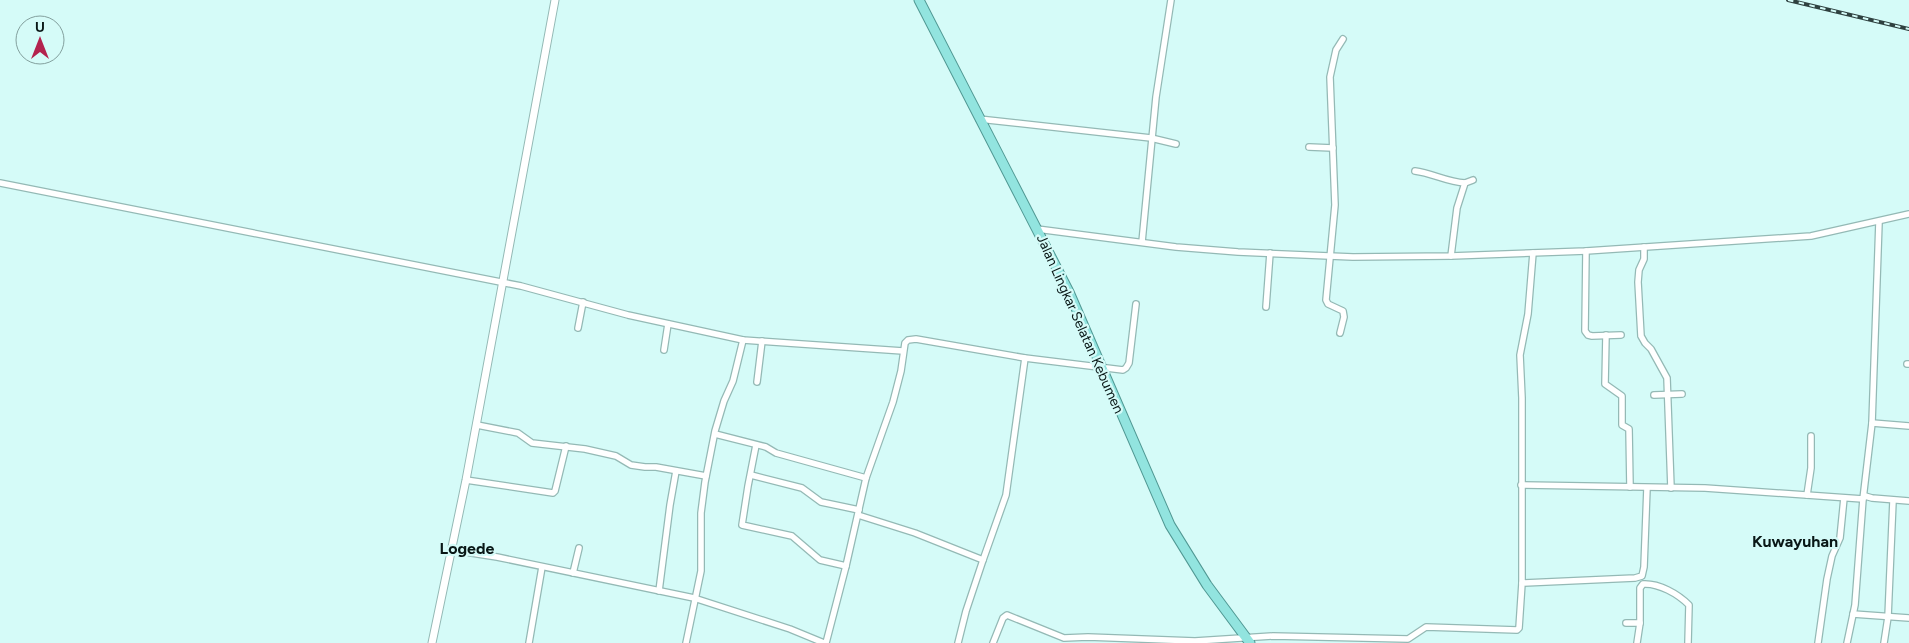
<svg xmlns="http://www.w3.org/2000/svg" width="1909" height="643" font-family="Figtree,sans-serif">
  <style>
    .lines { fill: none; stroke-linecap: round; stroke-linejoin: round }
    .minor-casing { stroke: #94b9b5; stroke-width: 8 }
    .tertiary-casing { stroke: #94b9b5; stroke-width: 9 }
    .trunk-casing { stroke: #509893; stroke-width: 11 }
    .minor { stroke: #fff; stroke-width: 5.5 }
    .tertiary { stroke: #fff; stroke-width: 7 }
    .trunk { stroke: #92e4df; stroke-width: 9 }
    .rail-casing { stroke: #2f4140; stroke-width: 4 }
    .rail { stroke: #d5fbf8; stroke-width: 2; stroke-dasharray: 5.5; stroke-linecap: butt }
    .labels { text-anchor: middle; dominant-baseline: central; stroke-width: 4.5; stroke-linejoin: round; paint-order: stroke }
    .street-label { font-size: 14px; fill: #091716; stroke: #d5fbf8 }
    .quarter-label { font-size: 16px; font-weight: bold; fill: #091716; stroke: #d5fbf8 }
  </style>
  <rect width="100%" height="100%" fill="#d5fbf8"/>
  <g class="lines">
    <g class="minor-casing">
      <g id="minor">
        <path d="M979,119l172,19 25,6"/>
        <path d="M1309,147l24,1"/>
        <path d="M1415,171c17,2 32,11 50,12"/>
        <path d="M0,183l521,103 107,29 115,25 160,11"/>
        <path d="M1037,229l139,18 62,5 115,5 98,-1 135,-5 225,-15 98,-22"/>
        <path d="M1142,242l14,-145 15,-97"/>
        <path d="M1644,247v12l-5,11 -1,12 3,54 4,7 6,6 16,29 4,110"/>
        <path d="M1586,251l-1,80 3,4 4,1 29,-1"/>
        <path d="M1533,253l-5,61 -8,41 2,43v185l113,-5 7,-2 2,-9 3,-79"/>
        <path d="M1451,256l6,-48 8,-25 8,-3"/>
        <path d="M1266,307l4,-54"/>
        <path d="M578,328l5,-26"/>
        <path d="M1340,333l4,-16 -1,-6 -15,-7 -2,-4 9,-95 -5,-128 6,-27 7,-11"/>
        <path d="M1606,335l-1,49 17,12v29l7,4 1,58"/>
        <path d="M664,350l4,-26"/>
        <path d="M1907,364h2"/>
        <path d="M757,382l5,-41"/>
        <path d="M1654,395l28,-1"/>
        <path d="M1872,423l37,3"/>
        <path d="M477,425l41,8 14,10 53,6 31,7 15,9 14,2h11l50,9"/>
        <path d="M715,434l51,13 10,6 90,25"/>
        <path d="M756,445l-8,41 -6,39 50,11 28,24 26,6"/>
        <path d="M751,475l51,13 19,14 38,8"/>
        <path d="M466,480l87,13 2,-2 11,-45"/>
        <path d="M1521,485l184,3 158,11 9,-76 7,-201"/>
        <path d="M1807,495l4,-27v-32"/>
        <path d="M1865,496l7,2 37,3"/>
        <path d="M858,515l57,18 68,27 23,-65 19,-137"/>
        <path d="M452,550l45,7 197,41 96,31 34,14"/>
        <path d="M573,573l6,-25"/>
        <path d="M659,591l11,-86 6,-34"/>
        <path d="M1853,614l56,4"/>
        <path d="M1626,623h14"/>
        <path d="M529,643l13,-76"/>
        <path d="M686,643l15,-72v-58l4,-31 10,-51 9,-30 9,-20 10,-41"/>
        <path d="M826,643l20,-77 20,-88 27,-76 8,-31 4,-28 3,-3 8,-1 109,19 98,12 3,-2 3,-5 7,-59"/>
        <path d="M958,643l8,-32 17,-51"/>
        <path d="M993,643l10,-25 4,-3 57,23 24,-1 107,4 78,-5 135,3 18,-12 91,3 2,-2 3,-45"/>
        <path d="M1637,643l3,-20v-35l3,-4c16,-1 35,10 46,21l-1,38"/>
        <path d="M1818,643l9,-64 5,-23 8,-18 4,-40"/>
        <path d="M1847,643l8,-38 8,-106"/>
        <path d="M1884,643l4,-26 5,-116"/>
      </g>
    </g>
    <g class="tertiary-casing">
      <path id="tertiary" d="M432,643l34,-163 89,-480"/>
    </g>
    <g class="trunk-casing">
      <path id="trunk" d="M919,0l150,292 101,233 37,60 43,58"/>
    </g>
    <use href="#minor" class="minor"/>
    <use href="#tertiary" class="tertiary"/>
    <use href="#trunk" class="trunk"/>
    <g class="rail-casing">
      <path id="rail" d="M1788,0l121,29"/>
    </g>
    <use href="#rail" class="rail"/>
  </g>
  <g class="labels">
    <g class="street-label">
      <text transform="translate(1080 324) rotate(66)">Jalan Lingkar Selatan Kebumen</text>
    </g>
    <g class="quarter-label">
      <text x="1795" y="541">Kuwayuhan</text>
      <text x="467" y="548">Logede</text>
    </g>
  </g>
  <g transform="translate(40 40)"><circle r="24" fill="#d5fbf8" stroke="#83a09e"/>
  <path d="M0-4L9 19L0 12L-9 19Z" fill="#b3234e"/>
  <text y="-8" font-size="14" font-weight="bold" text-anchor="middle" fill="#091716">U</text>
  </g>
</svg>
